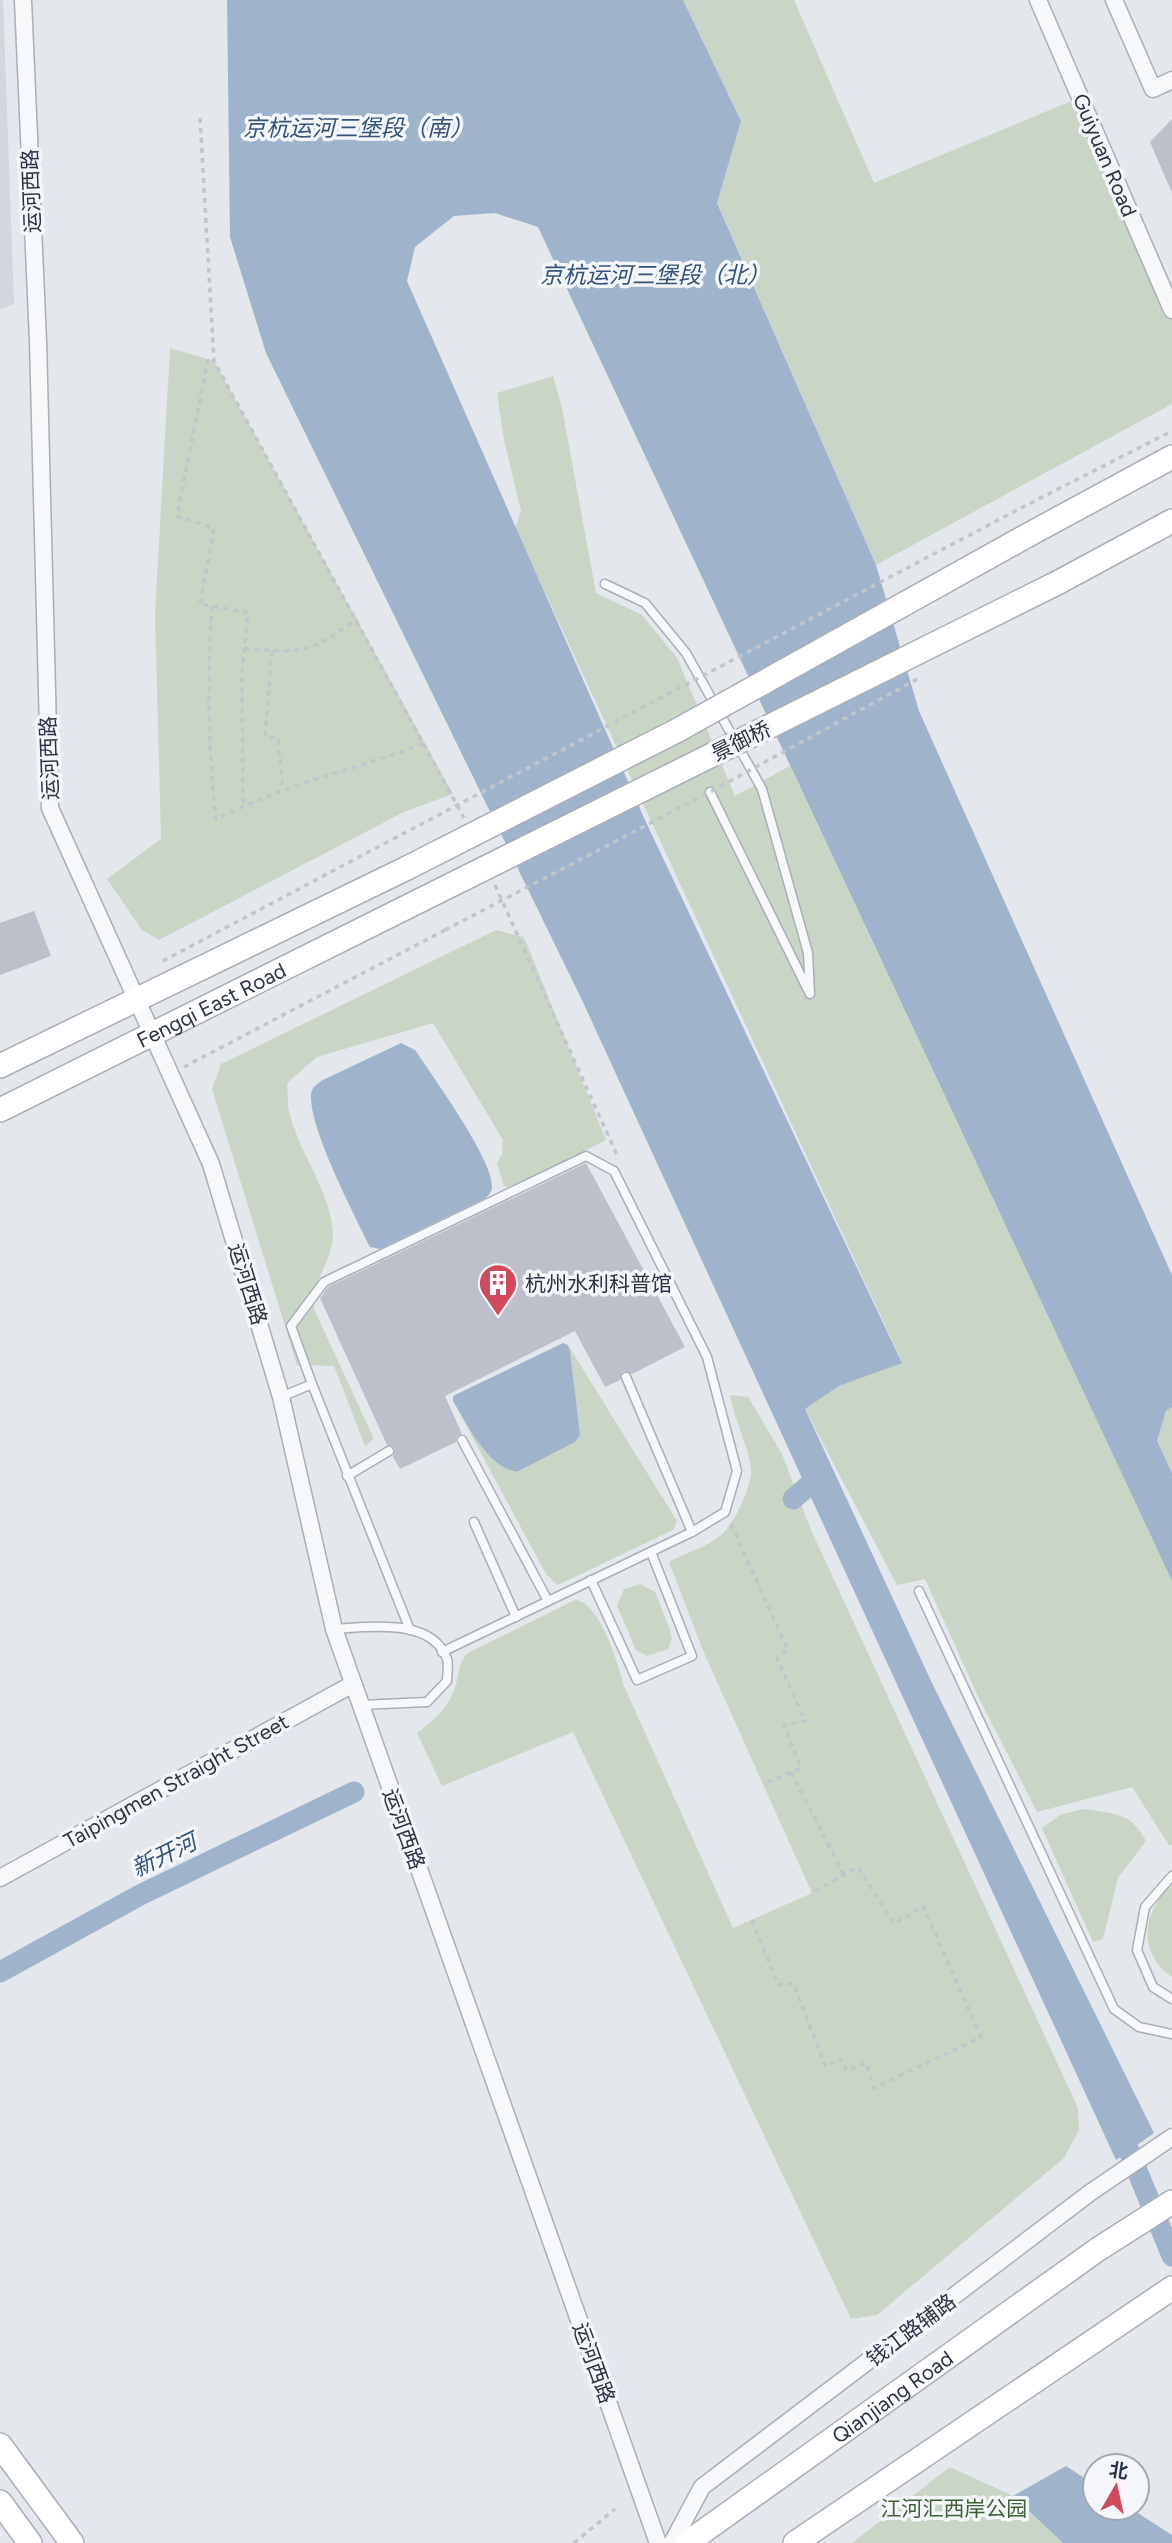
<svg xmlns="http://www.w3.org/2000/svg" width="1172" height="2543" font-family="Figtree,'Noto Sans SC',sans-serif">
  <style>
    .built { fill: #d2d6de }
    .green { fill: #c9d6c5 }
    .water { fill: #9fb4cc }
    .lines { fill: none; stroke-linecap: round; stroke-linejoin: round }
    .canal { stroke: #9fb4cc; stroke-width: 21 }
    .building { fill: #bbc0ca }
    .lane-casing { stroke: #a9aeb7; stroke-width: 11 }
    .street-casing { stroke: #a9aeb7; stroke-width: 19 }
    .secondary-casing { stroke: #a9aeb7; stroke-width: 26 }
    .path { stroke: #c2c5cb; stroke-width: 3.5; stroke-dasharray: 5 5; stroke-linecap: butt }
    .lane { stroke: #f7f8fa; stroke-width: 8 }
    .street { stroke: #f7f8fa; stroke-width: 16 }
    .secondary { stroke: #fff; stroke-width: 23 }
    .secondary-bridge-casing { stroke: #a9aeb7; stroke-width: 26; stroke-linecap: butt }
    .path-bridge { stroke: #c2c5cb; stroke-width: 3.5; stroke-dasharray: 5 5; stroke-linecap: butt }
    .secondary-bridge { stroke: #fff; stroke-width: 23 }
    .labels { text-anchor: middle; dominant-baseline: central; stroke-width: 7; stroke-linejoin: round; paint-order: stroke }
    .street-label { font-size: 21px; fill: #2b3445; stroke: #f4f6f9 }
    .poi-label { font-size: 21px; fill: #2b3445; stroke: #f4f6f9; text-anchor: start }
    .park-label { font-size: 21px; fill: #3f6138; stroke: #f4f6f9 }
    .water-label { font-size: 23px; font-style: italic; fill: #34527a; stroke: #f4f6f9 }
  </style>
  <rect width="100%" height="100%" fill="#e4e7ec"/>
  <path class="built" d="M0,0h3l11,304 -14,5z"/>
  <g class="green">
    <path d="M683,0h111l80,183 207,-86 91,202v105l-296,161 -159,-363 24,-81z"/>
    <path d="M170,348l44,13 239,433 -49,18 -245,128 -17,-10 -35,-51 54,-40 -6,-224z"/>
    <path d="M553,376l9,32 34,185 46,22 35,43 58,138 55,-30 382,815v264h-3l-37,-58 -95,25 -60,-118 -52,-115 -28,6 -92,-176 34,-23 63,-24 -387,-834 6,-17 -17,-71 -7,-47z"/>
    <path d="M496,930l28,7 82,203 -94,48 -8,-2 -7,-23 5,-9 1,-14 -70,-117 -116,34 -30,26c1,10 0,22 3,32 10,39 40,76 43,117 1,27 -21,47 -19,77l60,130 -9,7 -31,-80 -37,-1 -85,-276 9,-25z"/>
    <path d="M568,1345l109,176 -4,9 -115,55 -12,-11 -93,-173c13,20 39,67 64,71l58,-30 5,-7z"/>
    <path d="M730,1395l18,2 34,57 29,76 267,578 1,22 -15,28 -187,157 -26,4 -278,-587 -131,54 -25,-53c18,-14 33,-26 39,-49 4,-13 2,-21 12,-31l107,-53c25,2 43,63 49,86l109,242 79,-35 -108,-240 -35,-91c15,-9 39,-15 52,-27 13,-10 32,-51 30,-67 -3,-24 -17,-48 -21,-73z"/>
    <path d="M1172,1407v66l-15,-32 9,-30z"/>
    <path d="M640,1584l15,8 15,38 2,8 -4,11 -21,7 -11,-6 -19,-44 7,-17z"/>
    <path d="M1083,1809c31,5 47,2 63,32l-28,37 -15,61 -10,3 -51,-114 18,-13z"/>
    <path d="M1172,1885v92c-35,-24 -30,-66 0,-92z"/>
    <path d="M950,2467l63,29 50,47h-211z"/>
  </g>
  <g class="water">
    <path d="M227,0h456l58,121 -24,82 159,362 43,146 253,564v132l-6,4 -9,30 15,32v108l-634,-1354 -43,-14 -41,3 -39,31 -8,34 238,539 257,543 -63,23 -34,23 128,276 221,448 -38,27 -535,-1162 -315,-645 -36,-116z"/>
    <path d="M401,1043l14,7c17,25 78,110 77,136 0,6 -3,9 -8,13l-104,50 -10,-2c-16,-33 -60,-117 -59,-151 0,-9 6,-12 12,-16z"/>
    <path d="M563,1343l5,2 2,7 10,83 -5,7 -58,30c-30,-5 -49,-47 -64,-71v-5z"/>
    <path d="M1066,2466l29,19v23h35l42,27v8h-109l-50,-47z"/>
  </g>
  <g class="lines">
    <g class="canal">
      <path d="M793,1499l22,-19"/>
      <path d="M0,1972l140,-77 214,-103"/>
      <path d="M1118,2124l54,132"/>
    </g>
  </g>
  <g class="building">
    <path d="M1172,119v74l-22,-51z"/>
    <path d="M34,911l17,45 -51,19v-52z"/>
    <path d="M586,1163l99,184 -53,27 -9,-3 -3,9 -15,7 -30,-56 -130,65 17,38 -5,2 -1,6 -56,27 -7,-12 2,-9 -8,-3 -67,-147 8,-11z"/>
  </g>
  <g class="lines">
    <g class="lane-casing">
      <g id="lane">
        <path d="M605,584l40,19 41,50 76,136 46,164 2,41 -100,-202"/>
        <path d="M626,1377l66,155"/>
        <path d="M312,1384l-21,-58 33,-44 262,-126 28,15 93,186 30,114 -12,41 -33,20 -250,120"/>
        <path d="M281,1397l31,-13 98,246"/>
        <path d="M462,1440l86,161"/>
        <path d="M347,1476l42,-25"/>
        <path d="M474,1522l42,95"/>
        <path d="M591,1580l46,100 55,-24 -41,-104"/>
        <path d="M919,1591l195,418 25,18 33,7"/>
        <path d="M334,1629c34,-2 98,-12 113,30 2,6 0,16 0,22l-20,21 -67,3"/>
        <path d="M1172,1876l-27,31 -8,43 16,37 19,12"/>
      </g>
    </g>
    <g class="street-casing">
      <g id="street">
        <path d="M23,0l15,341 12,467 161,356 70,233 53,232 324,914"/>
        <path d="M1038,0l134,310"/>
        <path d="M1114,0l39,89 19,-9"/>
        <path d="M0,1878l353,-194"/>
        <path d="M672,2543l30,-56 389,-295 81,-55"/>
      </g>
    </g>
    <g class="secondary-casing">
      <g id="secondary">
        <path d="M1030,534l142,-77"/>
        <path d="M1059,582l113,-61"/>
        <path d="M0,1066l407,-198"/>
        <path id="s1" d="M0,1110l423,-211"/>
        <path d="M0,2445l72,98"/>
        <path d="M0,2502l30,41"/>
        <path id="s2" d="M687,2543l410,-293 75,-48"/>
        <path d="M795,2543l377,-255"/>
      </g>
    </g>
    <g class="path">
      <path d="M200,118l14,243 250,457"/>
      <path d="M208,359l-31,157 37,12 -14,76 48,9 -6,59 1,134"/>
      <path d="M1021,508l151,-77"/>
      <path d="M212,606c-5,72 -4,143 4,214 66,-36 139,-50 209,-77"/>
      <path d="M244,648c61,6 63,6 113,-29"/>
      <path d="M272,651l-7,85 13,2 5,50"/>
      <path d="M495,885l122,270 -1,4"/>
      <path d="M163,961l230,-122"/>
      <path d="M184,1067l261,-137"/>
      <path d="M731,1524l57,126 -11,8 28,63 -21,4 17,43 -38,16"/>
      <path d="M791,1772l53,103"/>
      <path d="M752,1920l26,65 15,-2 33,84 15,-8 6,12 19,-8 8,25 107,-51 -58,-131 -29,18 -36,-57 -46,26"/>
      <path d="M574,2543l41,-34"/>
    </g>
    <use href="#lane" class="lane"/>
    <use href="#street" class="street"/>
    <use href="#secondary" class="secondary"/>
    <g class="secondary-bridge-casing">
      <g id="secondary-bridge">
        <path d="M407,868l271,-138 352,-196"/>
        <path d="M423,899l636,-317"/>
      </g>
    </g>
    <g class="path-bridge">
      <path d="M393,839l628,-331"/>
      <path d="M445,930l265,-138 209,-114"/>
    </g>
    <use href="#secondary-bridge" class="secondary-bridge"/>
  </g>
  <defs>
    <g id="building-pin" transform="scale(2.0125)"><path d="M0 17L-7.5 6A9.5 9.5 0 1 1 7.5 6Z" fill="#d1495b" stroke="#f4f6f9"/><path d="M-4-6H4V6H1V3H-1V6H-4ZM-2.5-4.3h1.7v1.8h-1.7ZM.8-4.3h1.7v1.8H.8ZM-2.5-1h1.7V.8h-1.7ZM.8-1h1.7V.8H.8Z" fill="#fff"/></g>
  </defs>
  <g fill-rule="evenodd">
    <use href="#building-pin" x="498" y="1283"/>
  </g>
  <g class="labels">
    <g class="street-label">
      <text transform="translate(1105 155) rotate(67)">Guiyuan Road</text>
      <text transform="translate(31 191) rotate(-92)">运河西路</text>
      <text transform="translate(741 741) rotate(-26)">景御桥</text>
      <text transform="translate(49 758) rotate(-92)">运河西路</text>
      <text stroke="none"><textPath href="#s1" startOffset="236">Fengqi East Road</textPath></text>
      <text transform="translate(248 1284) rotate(73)">运河西路</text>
      <text transform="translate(176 1781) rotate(-29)">Taipingmen Straight Street</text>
      <text transform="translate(404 1829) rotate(70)">运河西路</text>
      <text transform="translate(911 2330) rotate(-37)">钱江路辅路</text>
      <text transform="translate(594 2363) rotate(70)">运河西路</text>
      <text stroke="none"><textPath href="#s2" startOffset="252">Qianjiang Road</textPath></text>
    </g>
    <g class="poi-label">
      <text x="525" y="1283">杭州水利科普馆</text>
    </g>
    <g class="park-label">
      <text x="954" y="2508">江河汇西岸公园</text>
    </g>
    <g class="water-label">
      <text x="358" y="128">京杭运河三堡段（南）</text>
      <text x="655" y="275">京杭运河三堡段（北）</text>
      <text transform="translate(164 1855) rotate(-26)">新开河</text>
    </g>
  </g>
  <g transform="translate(1116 2487) rotate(9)"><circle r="33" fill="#f4f6f9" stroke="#a4a8b1" stroke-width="2"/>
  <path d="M0-5L12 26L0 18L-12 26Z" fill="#d1495b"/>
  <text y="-10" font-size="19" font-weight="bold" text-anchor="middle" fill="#2b3445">北</text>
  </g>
</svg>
